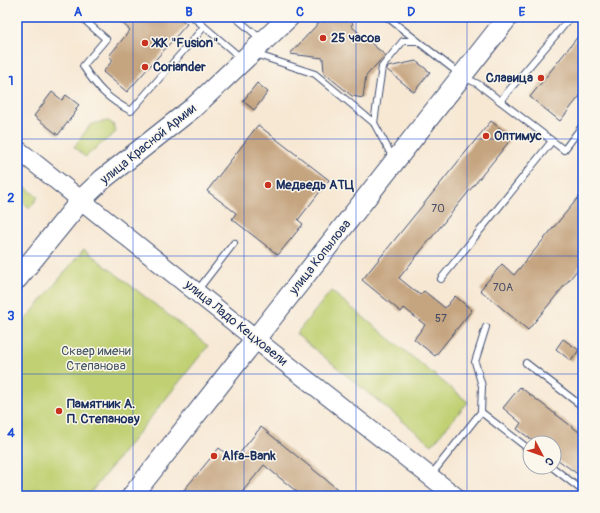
<svg xmlns="http://www.w3.org/2000/svg" width="600" height="513" font-family="Pangolin,sans-serif">
  <style>
    .green { fill: #c0d072; stroke: #6e8068 }
    .building { fill: #c5a480 }
    .lines { fill: none; stroke-linecap: round; stroke-linejoin: round }
    .service-casing { stroke: #3c4b70; stroke-width: 8 }
    .secondary-casing { stroke: #3c4b70; stroke-width: 20 }
    .primary-casing { stroke: #3c4b70; stroke-width: 22 }
    .service { stroke: #fff; stroke-width: 6 }
    .secondary { stroke: #fff; stroke-width: 18 }
    .primary { stroke: #fff; stroke-width: 20 }
    .grid { fill: none; stroke: #1d4ed8; stroke-width: 1; stroke-opacity: 0.55 }
    .poi-dot { fill: #c8321e; stroke: #fbf7ec; stroke-width: 1.5 }
    .labels { text-anchor: middle; dominant-baseline: central; stroke-width: 3; stroke-linejoin: round; paint-order: stroke }
    .number-label { font-size: 11px; fill: #464c66 }
    .poi-label { font-size: 13px; font-weight: bold; fill: #1b2f5e; stroke: #fbf7ec; text-anchor: start }
    .street-label { font-size: 13px; fill: #1b2f5e; stroke: #fbf7ec }
    .park-label { font-size: 13px; fill: #445763; stroke: #fbf7ec }
    .neatline { fill: none; stroke: #1d4ed8; stroke-width: 1.5 }
    .grid-label { font-size: 13px; text-anchor: middle; font-weight: bold; fill: #1d4ed8 }
  </style>
  <rect width="100%" height="100%" fill="#fbf7ec"/>
  <filter id="ink" filterUnits="userSpaceOnUse"><feTurbulence type="fractalNoise" baseFrequency=".025" numOctaves="2"/><feDisplacementMap in="SourceGraphic" scale="8" xChannelSelector="R" yChannelSelector="G"/><feConvolveMatrix kernelMatrix="1 2 1 2 8 2 1 2 1" color-interpolation-filters="sRGB"/></filter>
  <filter id="wash" filterUnits="userSpaceOnUse"><feTurbulence type="fractalNoise" baseFrequency=".012" numOctaves="4" result="noise"/><feDisplacementMap in="SourceGraphic" scale="16" xChannelSelector="R" yChannelSelector="G"/><feGaussianBlur stdDeviation="0.9" result="paint"/><feColorMatrix in="noise" values="0 0 0 0 0 0 0 0 0 0 0 0 0 0 0 0 0 1.4 0 .05"/><feComposite in="paint" operator="in"/></filter>
  <g filter="url(#wash)">
    <rect width="100%" height="100%" fill="#f7e8d4"/>
    <g class="green">
      <path d="M108,121l5,3 3,8 -31,25 -11,-10 17,-23z"/>
      <path d="M17,180l21,17 -8,11 -13,-10z"/>
      <path d="M84,249l124,97 -120,150h-71v-166z"/>
      <path d="M331,291l137,111 -36,43 -136,-111z"/>
    </g>
    <g id="blocks">
      <g class="building">
        <path d="M115,17h63l9,7 -60,68 -24,-20 10,-12 -4,-4 21,-26z"/>
        <path d="M324,17h22l7,6 -2,3 34,29 -19,21 -3,22 -11,-2 -28,-23 -1,-15 -33,-4z"/>
        <path d="M583,30v62l-23,29 -30,-24z"/>
        <path d="M416,61l14,11 -16,20 -28,-23 2,-2z"/>
        <path d="M257,83l11,9 -14,18 -11,-9z"/>
        <path d="M52,92l10,8 4,-5 13,10 -4,4 2,1 -19,25 -24,-19z"/>
        <path d="M491,121l21,17 -113,140 21,17 4,-4 21,17 10,-12 17,14 -37,46 -21,-17 11,-14 -21,-17 -3,4 -39,-32z"/>
        <path d="M258,125l71,55 -31,40 5,4 -25,31 -46,-36 4,-6 -29,-22z"/>
        <path d="M583,192v71l-55,67 -48,-40 22,-26 12,11z"/>
        <path d="M563,339l16,11 -8,11 -15,-12z"/>
        <path d="M520,387l63,48v43l-29,-21v-14h-18l-19,-14 4,-6 -18,-15z"/>
        <path d="M261,427l85,69h-44l-38,-31 -25,31h-60l40,-48 15,12z"/>
      </g>
    </g>
  </g>
  <g filter="url(#ink)">
    <use href="#blocks" fill-opacity="0" stroke="#3c4b70" stroke-width="1"/>
    <g class="lines">
      <g class="service-casing">
        <g id="service">
          <path d="M81,17l25,22 -23,27c14,22 26,34 48,45l73,-84"/>
          <path d="M193,17l48,41"/>
          <path d="M235,17l26,22"/>
          <path d="M387,17l75,59 16,8 86,66 19,-25"/>
          <path d="M255,54l60,20 59,49 19,35"/>
          <path d="M500,101l71,-84"/>
          <path d="M374,123l8,-56 21,-26h13"/>
          <path d="M441,279l111,-138"/>
          <path d="M197,291l37,-48"/>
          <path d="M526,363l57,44"/>
          <path d="M481,412l1,-26 -7,-24 11,-35"/>
          <path d="M552,467l31,24"/>
          <path d="M431,475l50,-63 49,38"/>
        </g>
      </g>
      <g class="secondary-casing">
        <path id="secondary" d="M17,149l238,190 200,157"/>
      </g>
      <g class="primary-casing">
        <g id="primary">
          <path d="M17,279l65,-80 21,-20 91,-72 95,-90"/>
          <path d="M132,496l376,-479"/>
        </g>
      </g>
      <use href="#service" class="service"/>
      <use href="#secondary" class="secondary"/>
      <use href="#primary" class="primary"/>
    </g>
  </g>
  <path class="grid" d="M133,17v479M244,17v479M356,17v479M467,17v479M17,139h566M17,256h566M17,374h566"/>
  <g class="poi-dot">
    <circle cx="323" cy="38" r="4"/>
    <circle cx="145" cy="43" r="4"/>
    <circle cx="145" cy="67" r="4"/>
    <circle cx="541" cy="78" r="4"/>
    <circle cx="486" cy="136" r="4"/>
    <circle cx="268" cy="185" r="4"/>
    <circle cx="59" cy="411" r="4"/>
    <circle cx="214" cy="456" r="4"/>
  </g>
  <g class="labels">
    <g class="number-label">
      <text x="438" y="208">70</text>
      <text x="503" y="287">70А</text>
      <text x="441" y="318">57</text>
    </g>
    <g class="poi-label">
      <text x="331" y="38">25 часов</text>
      <text x="153" y="43">ЖК "Fusion"</text>
      <text x="153" y="67">Coriander</text>
      <text x="533" y="78" text-anchor="end">Славица</text>
      <text x="494" y="136">Оптимус</text>
      <text x="276" y="185">Медведь АТЦ</text>
      <text x="67" y="404">Памятник А.<tspan x="67" dy="15">П. Степанову</tspan></text>
      <text x="222" y="456">Alfa-Bank</text>
    </g>
    <g class="street-label">
      <text transform="translate(148 144) rotate(-39)">улица Красной Армии</text>
      <text transform="translate(320 257) rotate(-52)">улица Копылова</text>
      <text transform="translate(236 323) rotate(39)">улица Ладо Кецховели</text>
    </g>
    <g class="park-label">
      <text x="96" y="351">Сквер имени<tspan x="96" dy="15">Степанова</tspan></text>
    </g>
  </g>
  <rect width="600" height="513" fill="none" stroke="#fbf7ec" stroke-width="44"/>
  <g transform="translate(542 455) rotate(131)"><circle r="19" fill="#fbf7ec" stroke="#a1a7b3"/>
  <path d="M0-3L7 15L0 10L-7 15Z" fill="#c8321e"/>
  <text y="-6" font-size="11" font-weight="bold" text-anchor="middle" fill="#1b2f5e">С</text>
  </g>
  <rect x="22" y="22" width="556" height="469" class="neatline"/>
  <g class="grid-label">
    <text x="78" y="16">A</text>
    <text x="189" y="16">B</text>
    <text x="300" y="16">C</text>
    <text x="411" y="16">D</text>
    <text x="522" y="16">E</text>
    <text x="11" y="85">1</text>
    <text x="11" y="202">2</text>
    <text x="11" y="320">3</text>
    <text x="11" y="437">4</text>
  </g>
</svg>
